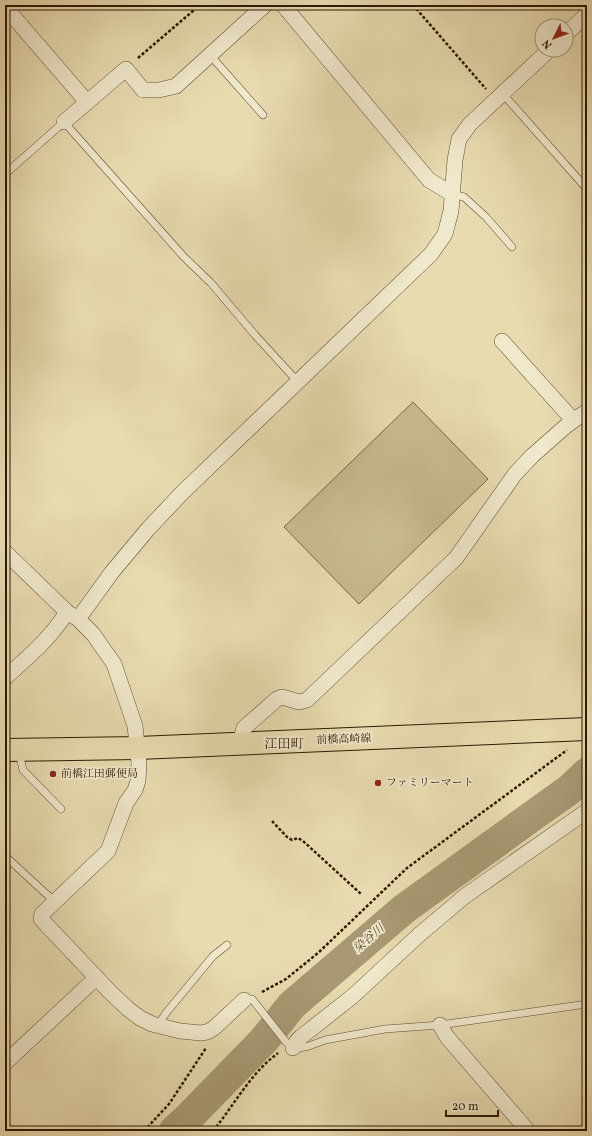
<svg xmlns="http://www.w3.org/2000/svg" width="592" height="1136" font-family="Vollkorn,'Noto Serif JP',serif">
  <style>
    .green { fill: #c8ba92; stroke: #7a6949 }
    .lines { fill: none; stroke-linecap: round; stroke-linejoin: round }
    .river { stroke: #a89974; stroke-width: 31 }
    .lane-casing { stroke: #5c492c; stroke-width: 8 }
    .street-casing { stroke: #5c492c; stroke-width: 16 }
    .primary-casing { stroke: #2d1800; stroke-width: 24 }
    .path { stroke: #2d1800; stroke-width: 2.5; stroke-dasharray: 3 2; stroke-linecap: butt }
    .lane { stroke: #f0e8cc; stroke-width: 7 }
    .street { stroke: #f0e8cc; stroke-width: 15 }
    .primary { stroke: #e8dbb0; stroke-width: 22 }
    .poi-dot { fill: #8f2418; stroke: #f0e8cc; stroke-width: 1.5 }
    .labels { text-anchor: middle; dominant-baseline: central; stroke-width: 3.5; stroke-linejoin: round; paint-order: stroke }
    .street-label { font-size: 11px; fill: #2d1800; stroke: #f0e8cc }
    .poi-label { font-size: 11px; fill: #2d1800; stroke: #f0e8cc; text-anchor: start }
    .water-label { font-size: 12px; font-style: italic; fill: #5e4c2e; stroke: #f0e8cc }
    .quarter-label { font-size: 13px; fill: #2d1800; stroke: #f0e8cc }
  </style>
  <rect width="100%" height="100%" fill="#e8dbb0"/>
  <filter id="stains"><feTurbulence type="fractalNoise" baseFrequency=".005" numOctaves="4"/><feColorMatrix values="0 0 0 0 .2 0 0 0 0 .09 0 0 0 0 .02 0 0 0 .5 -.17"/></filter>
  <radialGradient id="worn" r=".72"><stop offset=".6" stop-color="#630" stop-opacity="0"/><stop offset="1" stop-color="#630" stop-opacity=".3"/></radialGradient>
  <path class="green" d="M413,402l75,77 -129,125 -75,-77z"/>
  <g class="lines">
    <path class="river" d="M174,1131l14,-13 76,-78 28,-35 112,-96 134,-97 31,-22 18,-17"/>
    <g class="lane-casing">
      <g id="lane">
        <path d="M210,55l53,60"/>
        <path d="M503,94l84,95"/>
        <path d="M5,174l59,-52 120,135 27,26 44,52 43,47"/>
        <path d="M452,194l12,3 22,20 26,30"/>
        <path d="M19,752l4,18 38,39"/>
        <path d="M5,856l50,46"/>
        <path d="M244,1000l5,-1h3l34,43 7,6h6l10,-2 16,-6 60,-11 55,-4 147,-21"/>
        <path d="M161,1026l1,-7 4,-6 47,-57 14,-11"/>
      </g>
    </g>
    <g class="street-casing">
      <g id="street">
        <path d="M283,5l146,175 23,14"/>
        <path d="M5,7l82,95"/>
        <path d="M566,34l21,-20"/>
        <path d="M64,122l62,-53 17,21h16l17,-4 89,-81"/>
        <path d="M502,341l71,79"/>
        <path d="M5,552l62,60 11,7 15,15 21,30 21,62 4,37 -1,18 -3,9 -9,13 -18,48 -66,63 -1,5 69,73 18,17 12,9 12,6 28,7 21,2 6,-1 7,-4 30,-28"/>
        <path d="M78,619l34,-47 36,-43 35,-37 248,-238 14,-20 6,-23 4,-51 4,-21 11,-15 79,-74"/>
        <path d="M5,678c23,-21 45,-39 62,-66"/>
        <path d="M240,743l4,-15 33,-29 5,-2 17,5 8,-2 149,-142 59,-84 17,-18 34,-30 21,-15"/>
        <path d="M440,1025l7,12 81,94"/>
        <path d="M293,1048l4,-7 4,-4 52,-41 67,-62 45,-38 122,-85"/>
        <path d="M5,1063l91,-85"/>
      </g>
    </g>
    <g class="primary-casing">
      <path id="primary" d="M5,750l133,-2 449,-19"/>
    </g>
    <g class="path">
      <path d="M413,5l73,84"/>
      <path d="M138,58l62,-53"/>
      <path d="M272,821l15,16 5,3 6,-2 5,3 58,53"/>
      <path d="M262,992l24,-13 32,-26 89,-85 160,-118"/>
      <path d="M144,1131l25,-27 37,-56"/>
      <path d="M213,1131c22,-27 36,-56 65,-78"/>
    </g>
    <use href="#lane" class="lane"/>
    <use href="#street" class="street"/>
    <use href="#primary" class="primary"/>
  </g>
  <g class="poi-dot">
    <circle cx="53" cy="774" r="4"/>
    <circle cx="378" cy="783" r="4"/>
  </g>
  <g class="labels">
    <g class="street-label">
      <text transform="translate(344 740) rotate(-2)">前橋高崎線</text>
    </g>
    <g class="poi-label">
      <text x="61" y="774">前橋江田郵便局</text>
      <text x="386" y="783">ファミリーマート</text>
    </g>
    <g class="water-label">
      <text transform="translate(369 939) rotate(-41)">染谷川</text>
    </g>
    <g class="quarter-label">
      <text x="284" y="745">江田町</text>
    </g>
  </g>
  <rect width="592" height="1136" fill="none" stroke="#e8dbb0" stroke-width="20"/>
  <rect x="6" y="6" width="580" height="1124" fill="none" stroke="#2d1800" stroke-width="2"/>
  <rect x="10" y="10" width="572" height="1116" fill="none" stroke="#2d1800"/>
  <g transform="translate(554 38) rotate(228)"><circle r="19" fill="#f0e8cc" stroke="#a2957a"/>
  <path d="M0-3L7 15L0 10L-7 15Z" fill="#8f2418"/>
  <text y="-6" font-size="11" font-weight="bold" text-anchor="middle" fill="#2d1800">N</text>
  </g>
  <path d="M446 1110v6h52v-6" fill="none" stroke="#2d1800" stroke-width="2"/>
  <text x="452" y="1110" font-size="12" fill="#2d1800" stroke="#f0e8cc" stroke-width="3" paint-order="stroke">20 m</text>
  <rect width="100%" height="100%" filter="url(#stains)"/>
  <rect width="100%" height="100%" fill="url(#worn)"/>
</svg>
